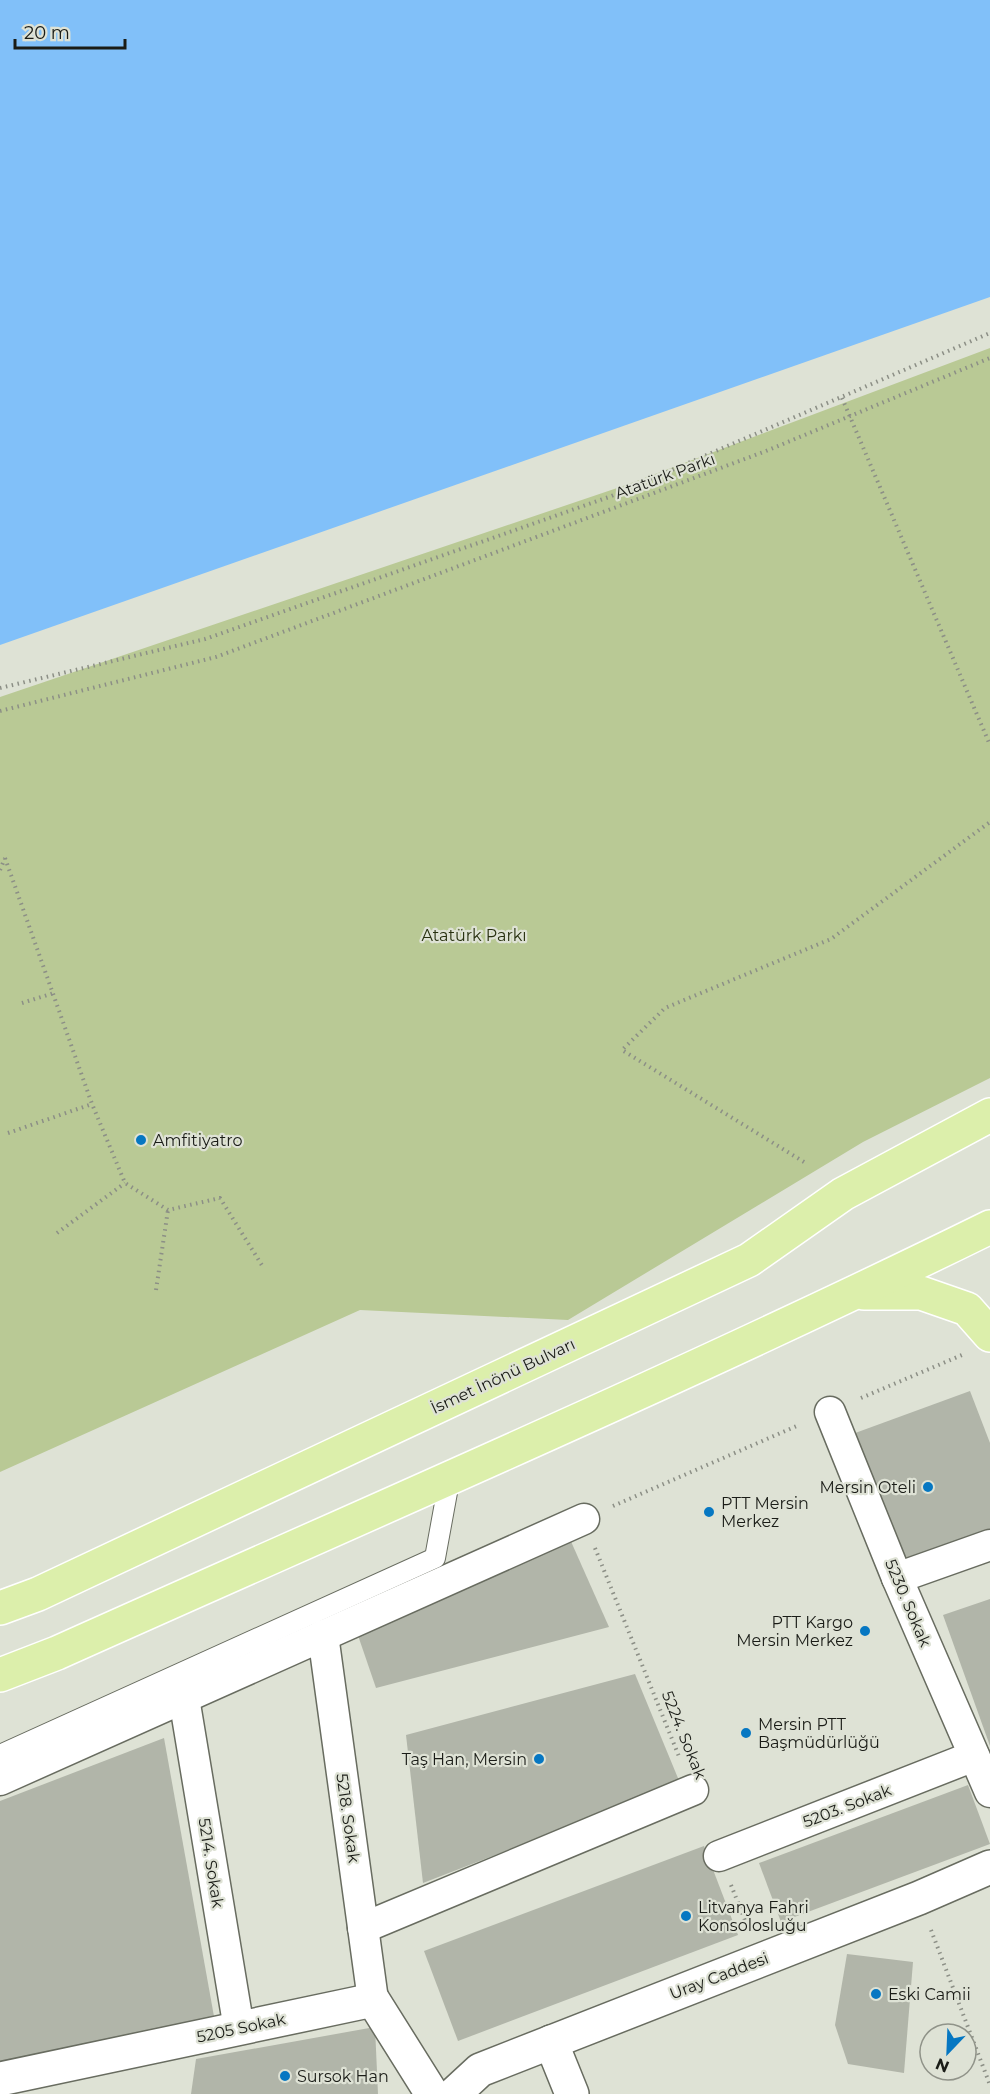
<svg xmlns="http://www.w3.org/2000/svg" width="990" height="2094" font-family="Montserrat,sans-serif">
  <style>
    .green { fill: #b9c995 }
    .water { fill: #81c0f9 }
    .building { fill: #b1b5a9 }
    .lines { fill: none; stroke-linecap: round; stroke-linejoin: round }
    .service-casing { stroke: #686c60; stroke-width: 22 }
    .pedestrian-casing { stroke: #686c60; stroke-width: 33 }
    .minor-casing { stroke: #686c60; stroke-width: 36 }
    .primary-casing { stroke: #fff; stroke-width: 36 }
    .path { stroke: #8c8f86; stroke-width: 4; stroke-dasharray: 1.5 4.5; stroke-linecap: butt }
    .service { stroke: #fff; stroke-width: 20 }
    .pedestrian { stroke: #fff; stroke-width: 30 }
    .minor { stroke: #fff; stroke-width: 33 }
    .primary { stroke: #dcefab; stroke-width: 33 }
    .poi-dot { fill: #0677c2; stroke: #dee2d5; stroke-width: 2 }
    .labels { text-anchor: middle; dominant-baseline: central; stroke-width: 4.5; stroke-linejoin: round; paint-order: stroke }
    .street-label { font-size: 16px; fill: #1a1c17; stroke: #dee2d5 }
    .park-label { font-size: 16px; fill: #27300f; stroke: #dee2d5 }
    .poi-label { font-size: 16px; fill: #1a1c17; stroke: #dee2d5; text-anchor: start }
  </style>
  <rect width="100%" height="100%" fill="#dee2d5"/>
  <path class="green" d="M990,348v730l-127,64 -295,178 -208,-10 -360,162v-775l626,-212z"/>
  <path class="water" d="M0,0h990v297l-990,348z"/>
  <g class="building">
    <path d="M970,1391l20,52v88l-95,35 -48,-130z"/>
    <path d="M561,1519l48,108 -233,61 -25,-73z"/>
    <path d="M990,1599v147l-47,-131z"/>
    <path d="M635,1674l45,109 -257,100 -17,-148z"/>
    <path d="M164,1738l51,284 -215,41v-262z"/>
    <path d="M968,1785l22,59 -209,78 -22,-59z"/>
    <path d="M704,1846l34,89 -280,106 -34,-90z"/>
    <path d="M847,1954l66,8 -9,111 -56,-9 -13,-39z"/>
    <path d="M375,2027l3,67h-187l5,-35z"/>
  </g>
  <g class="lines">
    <g class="service-casing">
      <path id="service" d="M0,1755l435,-197 15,-82"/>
    </g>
    <g class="pedestrian-casing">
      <g id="pedestrian">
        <path d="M830,1412l67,166 93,214"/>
        <path d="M897,1578l93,-33"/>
        <path d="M323,1635l50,365"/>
        <path d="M184,1698l55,331"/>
        <path d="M0,1780l584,-261"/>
        <path d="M719,1856l255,-100"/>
        <path d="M363,1928l330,-138"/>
      </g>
    </g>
    <g class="minor-casing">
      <g id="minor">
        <path d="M551,2042l21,52"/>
        <path d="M0,2079l373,-79 59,94"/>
        <path d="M454,2094l26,-24 439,-172 71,-31"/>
      </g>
    </g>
    <g class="primary-casing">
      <g id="primary">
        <path d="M864,1293h57l46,16 23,26"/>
        <path d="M0,1608l38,-14 711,-334 94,-66 147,-79"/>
        <path d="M0,1675l57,-22c312,-140 626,-275 933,-426"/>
      </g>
    </g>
    <g class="path">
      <path d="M842,398l148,347"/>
      <path d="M0,688l205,-49 404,-142 381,-164"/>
      <path d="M0,711l216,-54 550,-206 224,-93"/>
      <path d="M5,858l87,246 33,79 43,27 52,-12 43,69"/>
      <path d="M0,870l5,-12"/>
      <path d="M22,1003l32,-10"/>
      <path d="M8,1133l84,-29"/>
      <path d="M804,1162l-182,-112 43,-42 166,-69 159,-117"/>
      <path d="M57,1233l68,-50"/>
      <path d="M156,1290l12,-80"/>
      <path d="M861,1398l101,-43"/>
      <path d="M613,1506l186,-81"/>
      <path d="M595,1548l85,211"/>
      <path d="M731,1885l17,43"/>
      <path d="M931,1930l59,155"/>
    </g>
    <use href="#service" class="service"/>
    <use href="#pedestrian" class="pedestrian"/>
    <use href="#minor" class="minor"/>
    <use href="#primary" class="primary"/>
  </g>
  <g class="poi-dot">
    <circle cx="141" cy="1140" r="6"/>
    <circle cx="928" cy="1487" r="6"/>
    <circle cx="709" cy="1512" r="6"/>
    <circle cx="865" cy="1631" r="6"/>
    <circle cx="746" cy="1733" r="6"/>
    <circle cx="539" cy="1759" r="6"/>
    <circle cx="686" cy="1916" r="6"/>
    <circle cx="876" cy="1994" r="6"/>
    <circle cx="285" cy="2076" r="6"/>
  </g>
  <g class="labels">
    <g class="street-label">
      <text transform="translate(665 476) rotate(-20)">Atatürk Parkı</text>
      <text transform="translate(503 1376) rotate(-25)">İsmet İnönü Bulvarı</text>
      <text transform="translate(908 1603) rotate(67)">5230. Sokak</text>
      <text transform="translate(684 1735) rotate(68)">5224. Sokak</text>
      <text transform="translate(847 1806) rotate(-21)">5203. Sokak</text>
      <text transform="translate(348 1818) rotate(82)">5218. Sokak</text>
      <text transform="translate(211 1863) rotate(81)">5214. Sokak</text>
      <text transform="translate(719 1976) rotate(-21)">Uray Caddesi</text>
      <text transform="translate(241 2028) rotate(-12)">5205 Sokak</text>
    </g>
    <g class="park-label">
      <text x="474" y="935">Atatürk Parkı</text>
    </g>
    <g class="poi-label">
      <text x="153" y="1140">Amfitiyatro</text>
      <text x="916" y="1487" text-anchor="end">Mersin Oteli</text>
      <text x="721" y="1503">PTT Mersin<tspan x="721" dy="18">Merkez</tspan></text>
      <text x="853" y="1622" text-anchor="end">PTT Kargo<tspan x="853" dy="18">Mersin Merkez</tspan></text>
      <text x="758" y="1724">Mersin PTT<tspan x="758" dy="18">Başmüdürlüğü</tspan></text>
      <text x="527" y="1759" text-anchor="end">Taş Han, Mersin</text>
      <text x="698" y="1907">Litvanya Fahri<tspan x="698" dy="18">Konsolosluğu</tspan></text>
      <text x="888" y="1994">Eski Camii</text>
      <text x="297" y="2076">Sursok Han</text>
    </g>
  </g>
  <g transform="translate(948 2052) rotate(203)"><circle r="28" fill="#dee2d5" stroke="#909389" stroke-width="1.5"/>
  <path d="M0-4.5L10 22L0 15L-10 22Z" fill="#0677c2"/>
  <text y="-9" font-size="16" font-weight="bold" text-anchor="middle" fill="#1a1c17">N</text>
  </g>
  <path d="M15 39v9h110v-9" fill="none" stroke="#1a1c17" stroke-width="3"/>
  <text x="24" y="39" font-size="18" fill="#1a1c17" stroke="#dee2d5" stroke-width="4.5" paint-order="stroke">20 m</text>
</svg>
